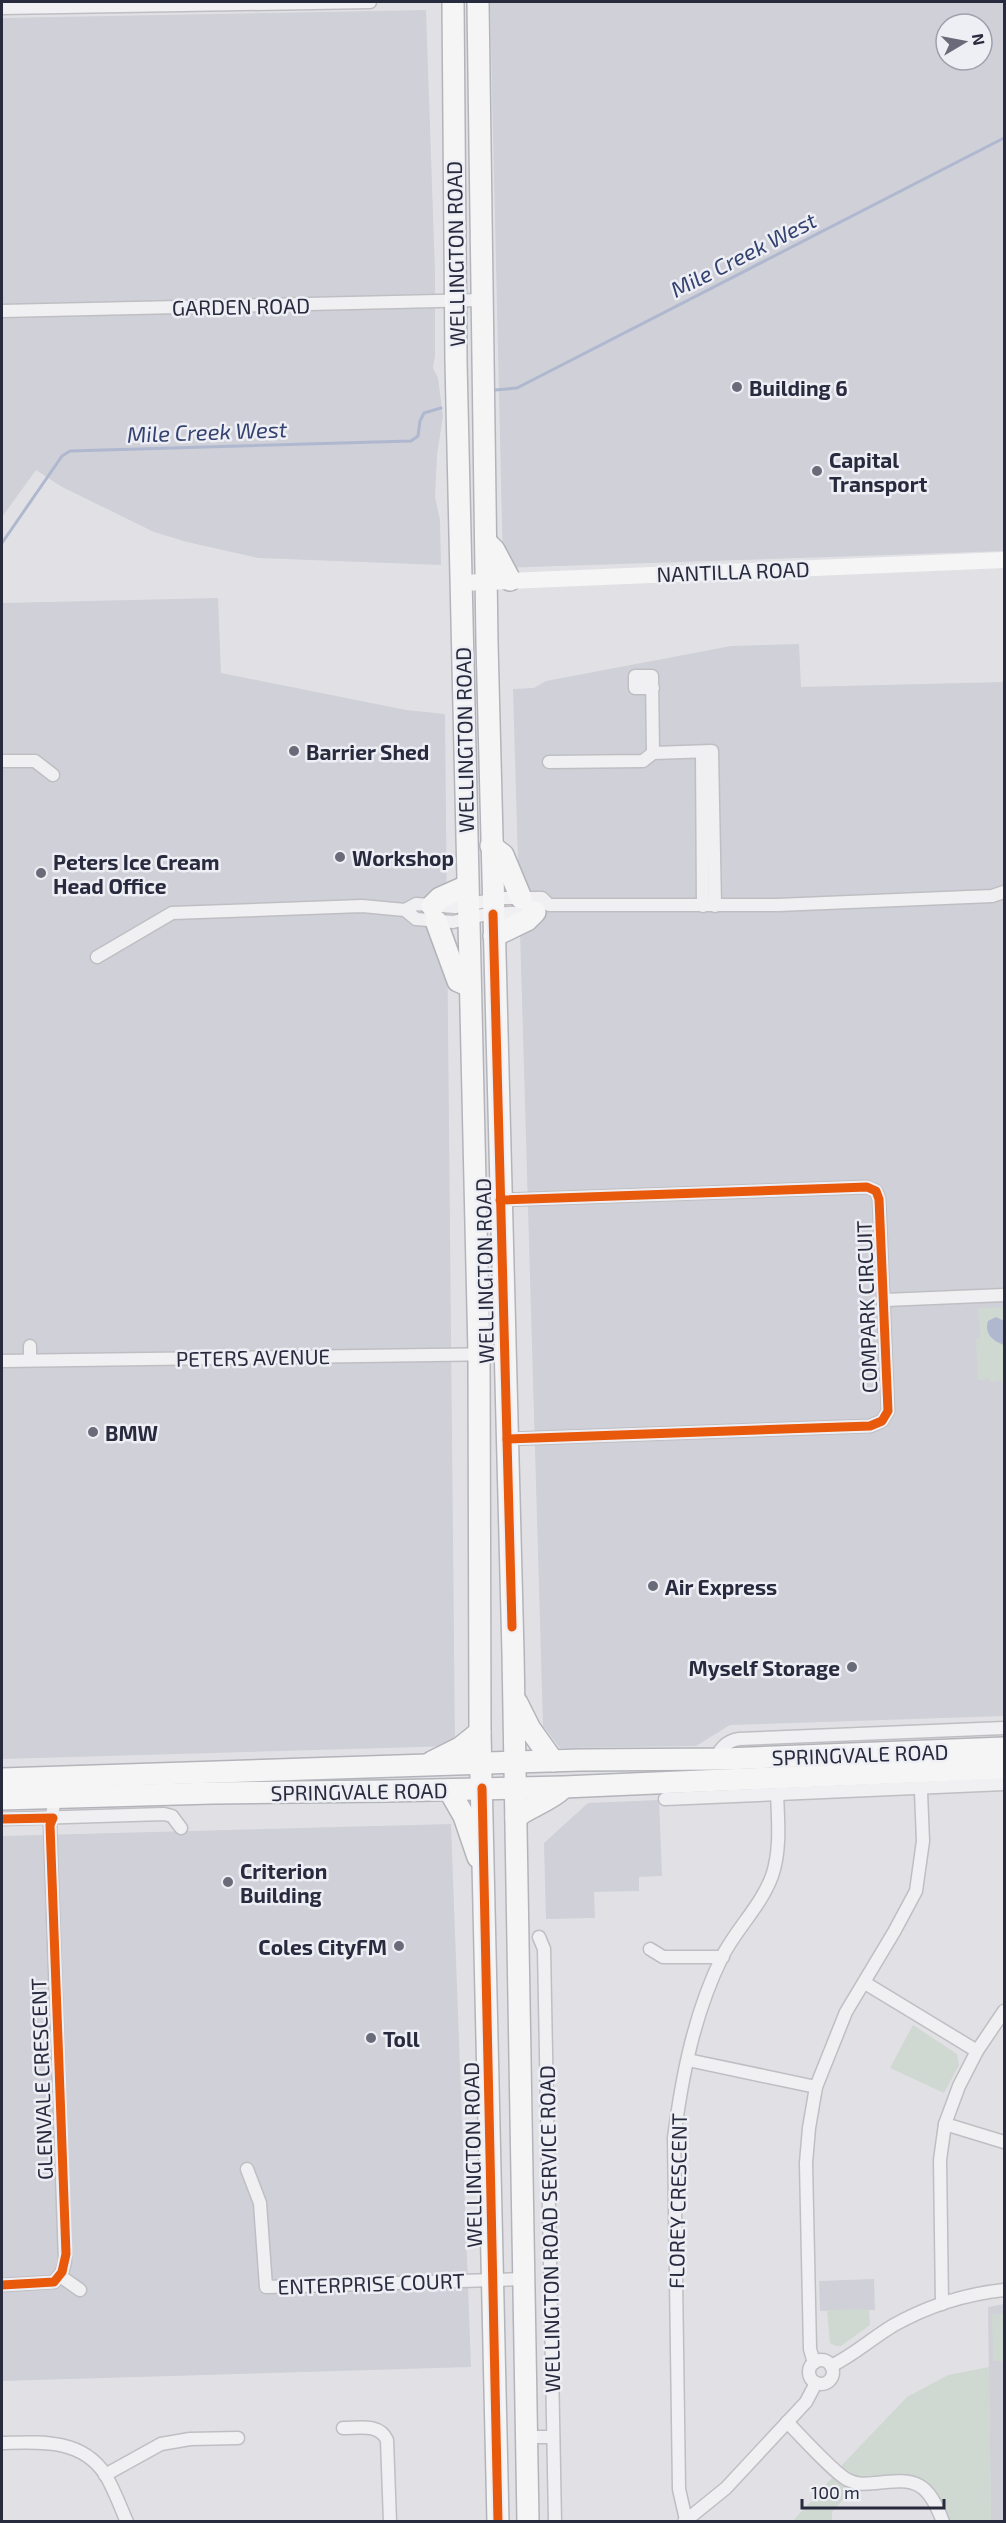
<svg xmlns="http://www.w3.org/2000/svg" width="1006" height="2523" font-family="'Exo 2',sans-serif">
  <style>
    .built { fill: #cfd0d8; fill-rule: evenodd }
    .green { fill: #cfd8d1 }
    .water { fill: #b0b8cf }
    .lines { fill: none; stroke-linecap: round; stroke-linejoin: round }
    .stream { stroke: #b0b8cf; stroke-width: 3 }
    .street-casing { stroke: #bfbfc3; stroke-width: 15 }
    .highway-casing { stroke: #b3b4ba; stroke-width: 24 }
    .street { stroke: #f0f0f2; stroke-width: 12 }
    .secondary { stroke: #f5f5f6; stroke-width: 16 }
    .highway { stroke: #f5f5f6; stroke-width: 21 }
    .cycleway-casing { stroke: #eeeff5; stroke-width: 13 }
    .cycleway { stroke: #e8590c; stroke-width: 9 }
    .poi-dot { fill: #696b78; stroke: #eeeff5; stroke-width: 2 }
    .labels { text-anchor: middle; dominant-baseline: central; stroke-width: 5; stroke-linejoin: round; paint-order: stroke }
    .street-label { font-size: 21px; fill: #282b3e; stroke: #eeeff5 }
    .poi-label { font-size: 21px; font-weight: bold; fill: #282b3e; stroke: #eeeff5; text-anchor: start }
    .water-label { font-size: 22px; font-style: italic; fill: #344270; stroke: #eeeff5 }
  </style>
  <rect width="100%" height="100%" fill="#e1e1e5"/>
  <g class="built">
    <path d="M490,2h514v549l-501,17zM946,24h36v36h-36z"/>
    <path d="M426,10l9,263v82l-2,13 5,10 5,38 -6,39 -2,42 5,23 1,45 -183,-7 -71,-16 -33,-10 -92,-45 -26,-17 -34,47v-499z"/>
    <path d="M218,598l3,75 185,37 39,4 10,1032 -453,13v-1156z"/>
    <path d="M799,644l2,43 203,-5v1034l-274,9 -34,21 -136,2 -17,-22 -30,-1037 21,-1 12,-7 185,-35z"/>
    <path d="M659,1800l3,76 -23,1v14l-45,1 1,26 -49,1 -2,-76 44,-40z"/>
    <path d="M451,1824l20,543 -469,14v-545z"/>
    <path d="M874,2279l1,31 -55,1 -1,-30z"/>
    <path d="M1004,2304v217h-13l-3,-214z"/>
  </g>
  <g class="green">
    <path d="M1004,1307v77h-2l-1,-4 -9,2 -3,-3 -11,1 -2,-41 4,-1 -2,-30z"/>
    <path d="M913,2025l44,29 2,11 -15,28 -54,-25z"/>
    <path d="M869,2309l1,16 -29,21h-5l-6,-3 -3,-33z"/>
    <path d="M992,2314h12v47h-11z"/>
    <path d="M989,2367l2,154h-42l-9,-22 -12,-14 -22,-9 -29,1 -30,18 -15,17v9l-40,1 41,-45 7,6 1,-3 -6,-4 8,-12 64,-67 41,-22z"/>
  </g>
  <path class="water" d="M996,1317l8,4v24c-11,-4 -20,-11 -16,-24z"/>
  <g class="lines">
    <g class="stream">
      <path d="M495,390l22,-2 487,-250"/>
      <path d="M2,543l60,-87 8,-5 341,-10 7,-5 2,-15 4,-8 17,-5"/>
    </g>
    <g class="street-casing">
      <g id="street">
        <path d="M2,8l368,-6"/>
        <path d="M2,311l479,-11"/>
        <path d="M702,752l1,154"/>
        <path d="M653,753l-1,-77h-17v12h18"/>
        <path d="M2,761h33l18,14"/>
        <path d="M549,762l94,-1 10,-8 59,-2 3,155"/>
        <path d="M405,910l11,-6 39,3 47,-9h40l7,7h229l214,-9 12,-4"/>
        <path d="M97,957l75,-44 190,-7 43,4 11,9 37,3 34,-8 46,-2"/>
        <path d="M500,1200l367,-13 9,4 3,8 9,212 -6,10 -12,5 -363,13"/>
        <path d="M885,1300l119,-5"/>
        <path d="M30,1346v14"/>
        <path d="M2,1361l502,-7"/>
        <path d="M716,1763c1,-13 10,-22 23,-24l265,-11"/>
        <path d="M665,1799l339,-15"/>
        <path d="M2,1819l162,-5 8,2 9,12"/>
        <path d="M539,1937l5,12 11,573"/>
        <path d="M650,1949l13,8h60"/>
        <path d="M865,1983l112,68"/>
        <path d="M688,2060l128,27"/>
        <path d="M945,2124l59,18"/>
        <path d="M247,2169l13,34 6,84 258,-8"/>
        <path d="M60,2276l20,14"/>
        <path d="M2,2285l52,-3 8,-10 3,-10 -15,-437 4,-20v-14"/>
        <path d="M942,2304l-2,-144 5,-36 14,-38 18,-35 27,-40"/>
        <circle cx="821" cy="2372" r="12"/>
        <path d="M814,2363l-4,-14 -4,-186 3,-35 7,-41 30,-75 48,-80 22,-41 7,-50 -3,-74"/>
        <path d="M831,2366c23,-11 41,-28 63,-41 34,-19 72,-31 110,-35"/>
        <path d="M787,2422c13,13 48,52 61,58 10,5 18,4 28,3 41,-5 52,-1 67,39"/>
        <path d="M343,2428c16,0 36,-5 44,12l3,82"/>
        <path d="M526,2437h27"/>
        <path d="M2,2443c37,-1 79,-5 103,31 9,15 15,32 22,48"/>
        <path d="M105,2475l56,-31 29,-5 48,-1"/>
        <path d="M686,2520l-7,-31 -5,-351c8,-62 20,-124 48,-181 14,-28 39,-51 50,-81 9,-26 6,-56 5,-82"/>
        <path d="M684,2522l42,-34 80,-86 10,-19"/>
      </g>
    </g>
    <g class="highway-casing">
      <g id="highway">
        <path d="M453,2l3,360 23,992 1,378 18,790"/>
        <path d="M478,2l9,641 26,1010 15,869"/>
        <path d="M486,542l8,8 16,30"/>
        <path d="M491,846l12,9 18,43"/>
        <path d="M432,906l8,-8 27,-12"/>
        <path d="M436,921l22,60 12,5"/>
        <path d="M494,936l33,-16 8,-8"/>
        <path d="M517,1703l13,26 23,32"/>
        <path d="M432,1762l28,-14 20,-16"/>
        <path d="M2,1779l578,-19 145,-1 279,-11"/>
        <path d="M449,1790l15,26 14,41"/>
        <path d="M2,1799l210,-6 175,-2 177,-4 440,-19"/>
        <path d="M516,1817c15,-11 33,-16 46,-28"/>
      </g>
    </g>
    <use href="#street" class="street"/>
    <path class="secondary" d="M461,583l543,-23"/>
    <use href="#highway" class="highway"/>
    <g class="cycleway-casing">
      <g id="cycleway">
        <path d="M493,914l19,713"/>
        <path d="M500,1200l367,-13 9,4 3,8 9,212 -6,10 -12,5 -363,13"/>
        <path d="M482,1788l16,734"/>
        <path d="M2,1819l51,-1 -3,7 16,429 -4,18 -8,10 -52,3"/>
      </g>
    </g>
    <use href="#cycleway" class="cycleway"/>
  </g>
  <g class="poi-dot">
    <circle cx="737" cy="387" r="6"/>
    <circle cx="817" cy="471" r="6"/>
    <circle cx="294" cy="751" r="6"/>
    <circle cx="340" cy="857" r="6"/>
    <circle cx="41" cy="873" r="6"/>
    <circle cx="93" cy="1432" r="6"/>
    <circle cx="653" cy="1586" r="6"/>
    <circle cx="852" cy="1667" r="6"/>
    <circle cx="228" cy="1882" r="6"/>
    <circle cx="399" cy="1946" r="6"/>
    <circle cx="371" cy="2038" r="6"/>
  </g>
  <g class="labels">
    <g class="street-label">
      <text transform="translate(455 254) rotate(-91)">WELLINGTON ROAD</text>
      <text transform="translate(241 306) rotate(-1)">GARDEN ROAD</text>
      <text transform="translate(733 571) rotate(-2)">NANTILLA ROAD</text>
      <text transform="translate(464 740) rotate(-91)">WELLINGTON ROAD</text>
      <text transform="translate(484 1271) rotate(-91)">WELLINGTON ROAD</text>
      <text transform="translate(866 1307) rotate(-92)">COMPARK CIRCUIT</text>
      <text transform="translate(253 1357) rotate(-1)">PETERS AVENUE</text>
      <text transform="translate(860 1754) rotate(-2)">SPRINGVALE ROAD</text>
      <text transform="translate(359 1791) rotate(-1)">SPRINGVALE ROAD</text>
      <text transform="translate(41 2079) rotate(-92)">GLENVALE CRESCENT</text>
      <text transform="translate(472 2155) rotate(-91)">WELLINGTON ROAD</text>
      <text transform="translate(677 2201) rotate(-89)">FLOREY CRESCENT</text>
      <text transform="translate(549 2229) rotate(-91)">WELLINGTON ROAD SERVICE ROAD</text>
      <text transform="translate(371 2283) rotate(-2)">ENTERPRISE COURT</text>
    </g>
    <g class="poi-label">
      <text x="749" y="387">Building 6</text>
      <text x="829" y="459">Capital<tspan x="829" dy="24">Transport</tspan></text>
      <text x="306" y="751">Barrier Shed</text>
      <text x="352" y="857">Workshop</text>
      <text x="53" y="861">Peters Ice Cream<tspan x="53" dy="24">Head Office</tspan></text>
      <text x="105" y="1432">BMW</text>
      <text x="665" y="1586">Air Express</text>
      <text x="840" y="1667" text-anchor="end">Myself Storage</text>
      <text x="240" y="1870">Criterion<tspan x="240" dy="24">Building</tspan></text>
      <text x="387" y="1946" text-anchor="end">Coles CityFM</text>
      <text x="383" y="2038">Toll</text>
    </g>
    <g class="water-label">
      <text transform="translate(743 254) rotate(-27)">Mile Creek West</text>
      <text transform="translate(207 431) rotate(-2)">Mile Creek West</text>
    </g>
  </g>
  <rect width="1006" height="2523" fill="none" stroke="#282b3e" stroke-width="6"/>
  <g transform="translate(964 42) rotate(80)"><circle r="28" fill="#eeeff5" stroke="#9fa1ac" stroke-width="1.5"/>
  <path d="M0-4.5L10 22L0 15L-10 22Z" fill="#696b78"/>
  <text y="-9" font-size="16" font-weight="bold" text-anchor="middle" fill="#282b3e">N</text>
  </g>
  <path d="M802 2499v9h142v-9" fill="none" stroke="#282b3e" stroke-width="3"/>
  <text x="811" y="2499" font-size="18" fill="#282b3e" stroke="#eeeff5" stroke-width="4.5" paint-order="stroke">100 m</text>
</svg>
